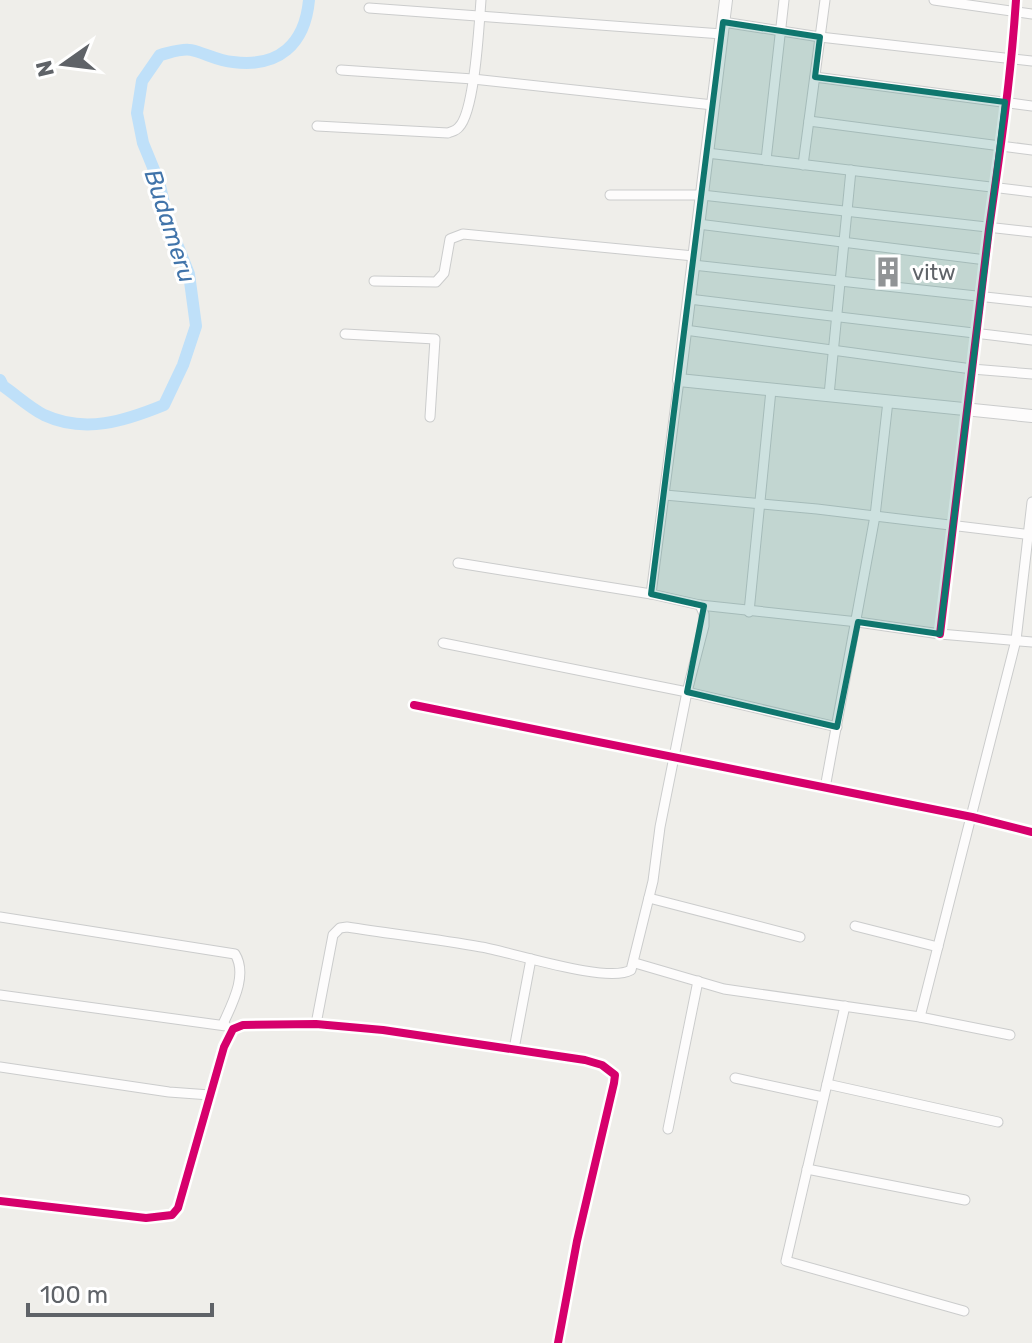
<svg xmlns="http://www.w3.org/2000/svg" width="1032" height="1343" font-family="Rubik,sans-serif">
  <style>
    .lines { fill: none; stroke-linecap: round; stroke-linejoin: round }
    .canal { stroke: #bfe0f9; stroke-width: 12 }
    .minor-casing { stroke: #cbcccc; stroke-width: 11 }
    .tertiary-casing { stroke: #cbcccc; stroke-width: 14 }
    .minor { stroke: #fdfcfc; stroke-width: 9 }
    .tertiary { stroke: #fdfcfc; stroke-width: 12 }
    .cycleway-casing { stroke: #fff; stroke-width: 13 }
    .cycleway { stroke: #d6006c; stroke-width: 8 }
    .marked { fill: #0f766e; fill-opacity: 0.2; stroke: #0f766e; stroke-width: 6; stroke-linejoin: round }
    .labels { text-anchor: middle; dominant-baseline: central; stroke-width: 6; stroke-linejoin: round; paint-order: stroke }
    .poi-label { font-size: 22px; fill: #5f6368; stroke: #fff; text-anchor: start }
    .water-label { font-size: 24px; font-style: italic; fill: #4174aa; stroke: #fff }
  </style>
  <rect width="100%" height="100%" fill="#efeeea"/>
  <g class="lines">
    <path class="canal" d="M0,380l3,6c13,9 27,22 41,29 41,19 81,6 120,-10l19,-40 13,-39 -7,-52 -20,-50 -10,-42 -16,-39 -6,-30 5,-32 18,-26c9,-2 22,-7 31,-5 14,3 27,11 42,12 46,6 72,-18 76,-62"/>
    <g class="minor-casing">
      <g id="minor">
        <path d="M934,0l98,14"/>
        <path d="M369,8l353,26"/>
        <path d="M723,22l97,15 212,24"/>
        <path d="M341,70l132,9 240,26"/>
        <path d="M815,77l217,29"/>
        <path d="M809,121l223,29"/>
        <path d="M317,126l131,7c5,-2 8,-2 11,-6 16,-16 20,-102 22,-127"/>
        <path d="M707,153l325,39"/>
        <path d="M766,160l18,-160"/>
        <path d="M803,165l22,-165"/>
        <path d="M610,195h92l330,37"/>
        <path d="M698,224l288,36"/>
        <path d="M693,265l339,37"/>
        <path d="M374,281l62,1 8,-9 6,-34 13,-5 231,22"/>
        <path d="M689,299l343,41"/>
        <path d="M685,330l287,39 60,5"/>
        <path d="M345,334l90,5 -5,78"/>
        <path d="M829,395l22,-225"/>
        <path d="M665,495l152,14 215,26"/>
        <path d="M458,563l193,31 49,11 158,17 82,12 92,8"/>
        <path d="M651,594l28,-214"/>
        <path d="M749,612l22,-222"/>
        <path d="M940,634c16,-135 32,-270 49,-405 11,-76 22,-152 27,-229"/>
        <path d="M443,643l244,49 150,35"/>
        <path d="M414,705l558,112 60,15"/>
        <path d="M825,788l50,-272 13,-115"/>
        <path d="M649,898l151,39"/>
        <path d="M0,917l235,37c13,21 -3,50 -12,70"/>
        <path d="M855,926l83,21"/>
        <path d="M635,963l89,26 196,28 90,18"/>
        <path d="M0,995l226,31"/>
        <path d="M845,1006l-59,255 178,50"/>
        <path d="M920,1017l96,-377 16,-138"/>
        <path d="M316,1024l17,-89 7,-7 7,-1c44,7 89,12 134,20 31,5 126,37 150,23l22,-89 7,-54 27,-135 17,-66v-12l-4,-9"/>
        <path d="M514,1049l17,-90"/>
        <path d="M0,1067l169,25 41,3"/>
        <path d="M735,1078l88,19"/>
        <path d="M827,1084l171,38"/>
        <path d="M668,1129l30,-148"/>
        <path d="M807,1169l158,31"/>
        <path d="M0,1201l146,17 26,-3 6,-7 46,-161 9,-18 10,-4 73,-1 67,6 202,30 17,5 13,10 -1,8 -37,158 -19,102"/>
      </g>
    </g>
    <g class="tertiary-casing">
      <path id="tertiary" d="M726,0l-47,380 353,36"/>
    </g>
    <use href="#minor" class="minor"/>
    <use href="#tertiary" class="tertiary"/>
    <g class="cycleway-casing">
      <g id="cycleway">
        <path d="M940,634c16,-135 32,-270 49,-405 11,-76 22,-152 27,-229"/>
        <path d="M414,705l558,112 60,15"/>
        <path d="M0,1201l146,17 26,-3 6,-7 46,-161 9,-18 10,-4 73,-1 67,6 202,30 17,5 13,10 -1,8 -37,158 -19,102"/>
      </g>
    </g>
    <use href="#cycleway" class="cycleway"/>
  </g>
  <path class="marked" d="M723,22l97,15 -5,40 190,25 -65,532 -82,-12 -21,105 -150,-35 17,-86 -53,-12z"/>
  <defs>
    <g id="building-bare" transform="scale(2.4)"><path d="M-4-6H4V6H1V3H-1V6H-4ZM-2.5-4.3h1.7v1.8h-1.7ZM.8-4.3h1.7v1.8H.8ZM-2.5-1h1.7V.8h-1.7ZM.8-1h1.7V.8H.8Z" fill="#919496" stroke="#fff" stroke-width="2.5" paint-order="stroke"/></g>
  </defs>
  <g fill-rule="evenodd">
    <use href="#building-bare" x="888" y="272"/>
  </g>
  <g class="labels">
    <g class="poi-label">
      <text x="912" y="272">vitw</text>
    </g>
    <g class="water-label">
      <text transform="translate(170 226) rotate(72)">Budameru</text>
    </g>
  </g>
  <g transform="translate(64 64) rotate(256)" stroke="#ffffff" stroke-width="6" paint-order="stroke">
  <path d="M0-6L14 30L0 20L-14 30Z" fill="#5f6368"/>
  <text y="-12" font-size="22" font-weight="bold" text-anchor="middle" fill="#5f6368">N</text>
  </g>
  <path d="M28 1303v12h184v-12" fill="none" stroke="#5f6368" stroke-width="4"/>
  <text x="40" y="1303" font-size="24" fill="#5f6368" stroke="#ffffff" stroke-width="6" paint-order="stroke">100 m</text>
</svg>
